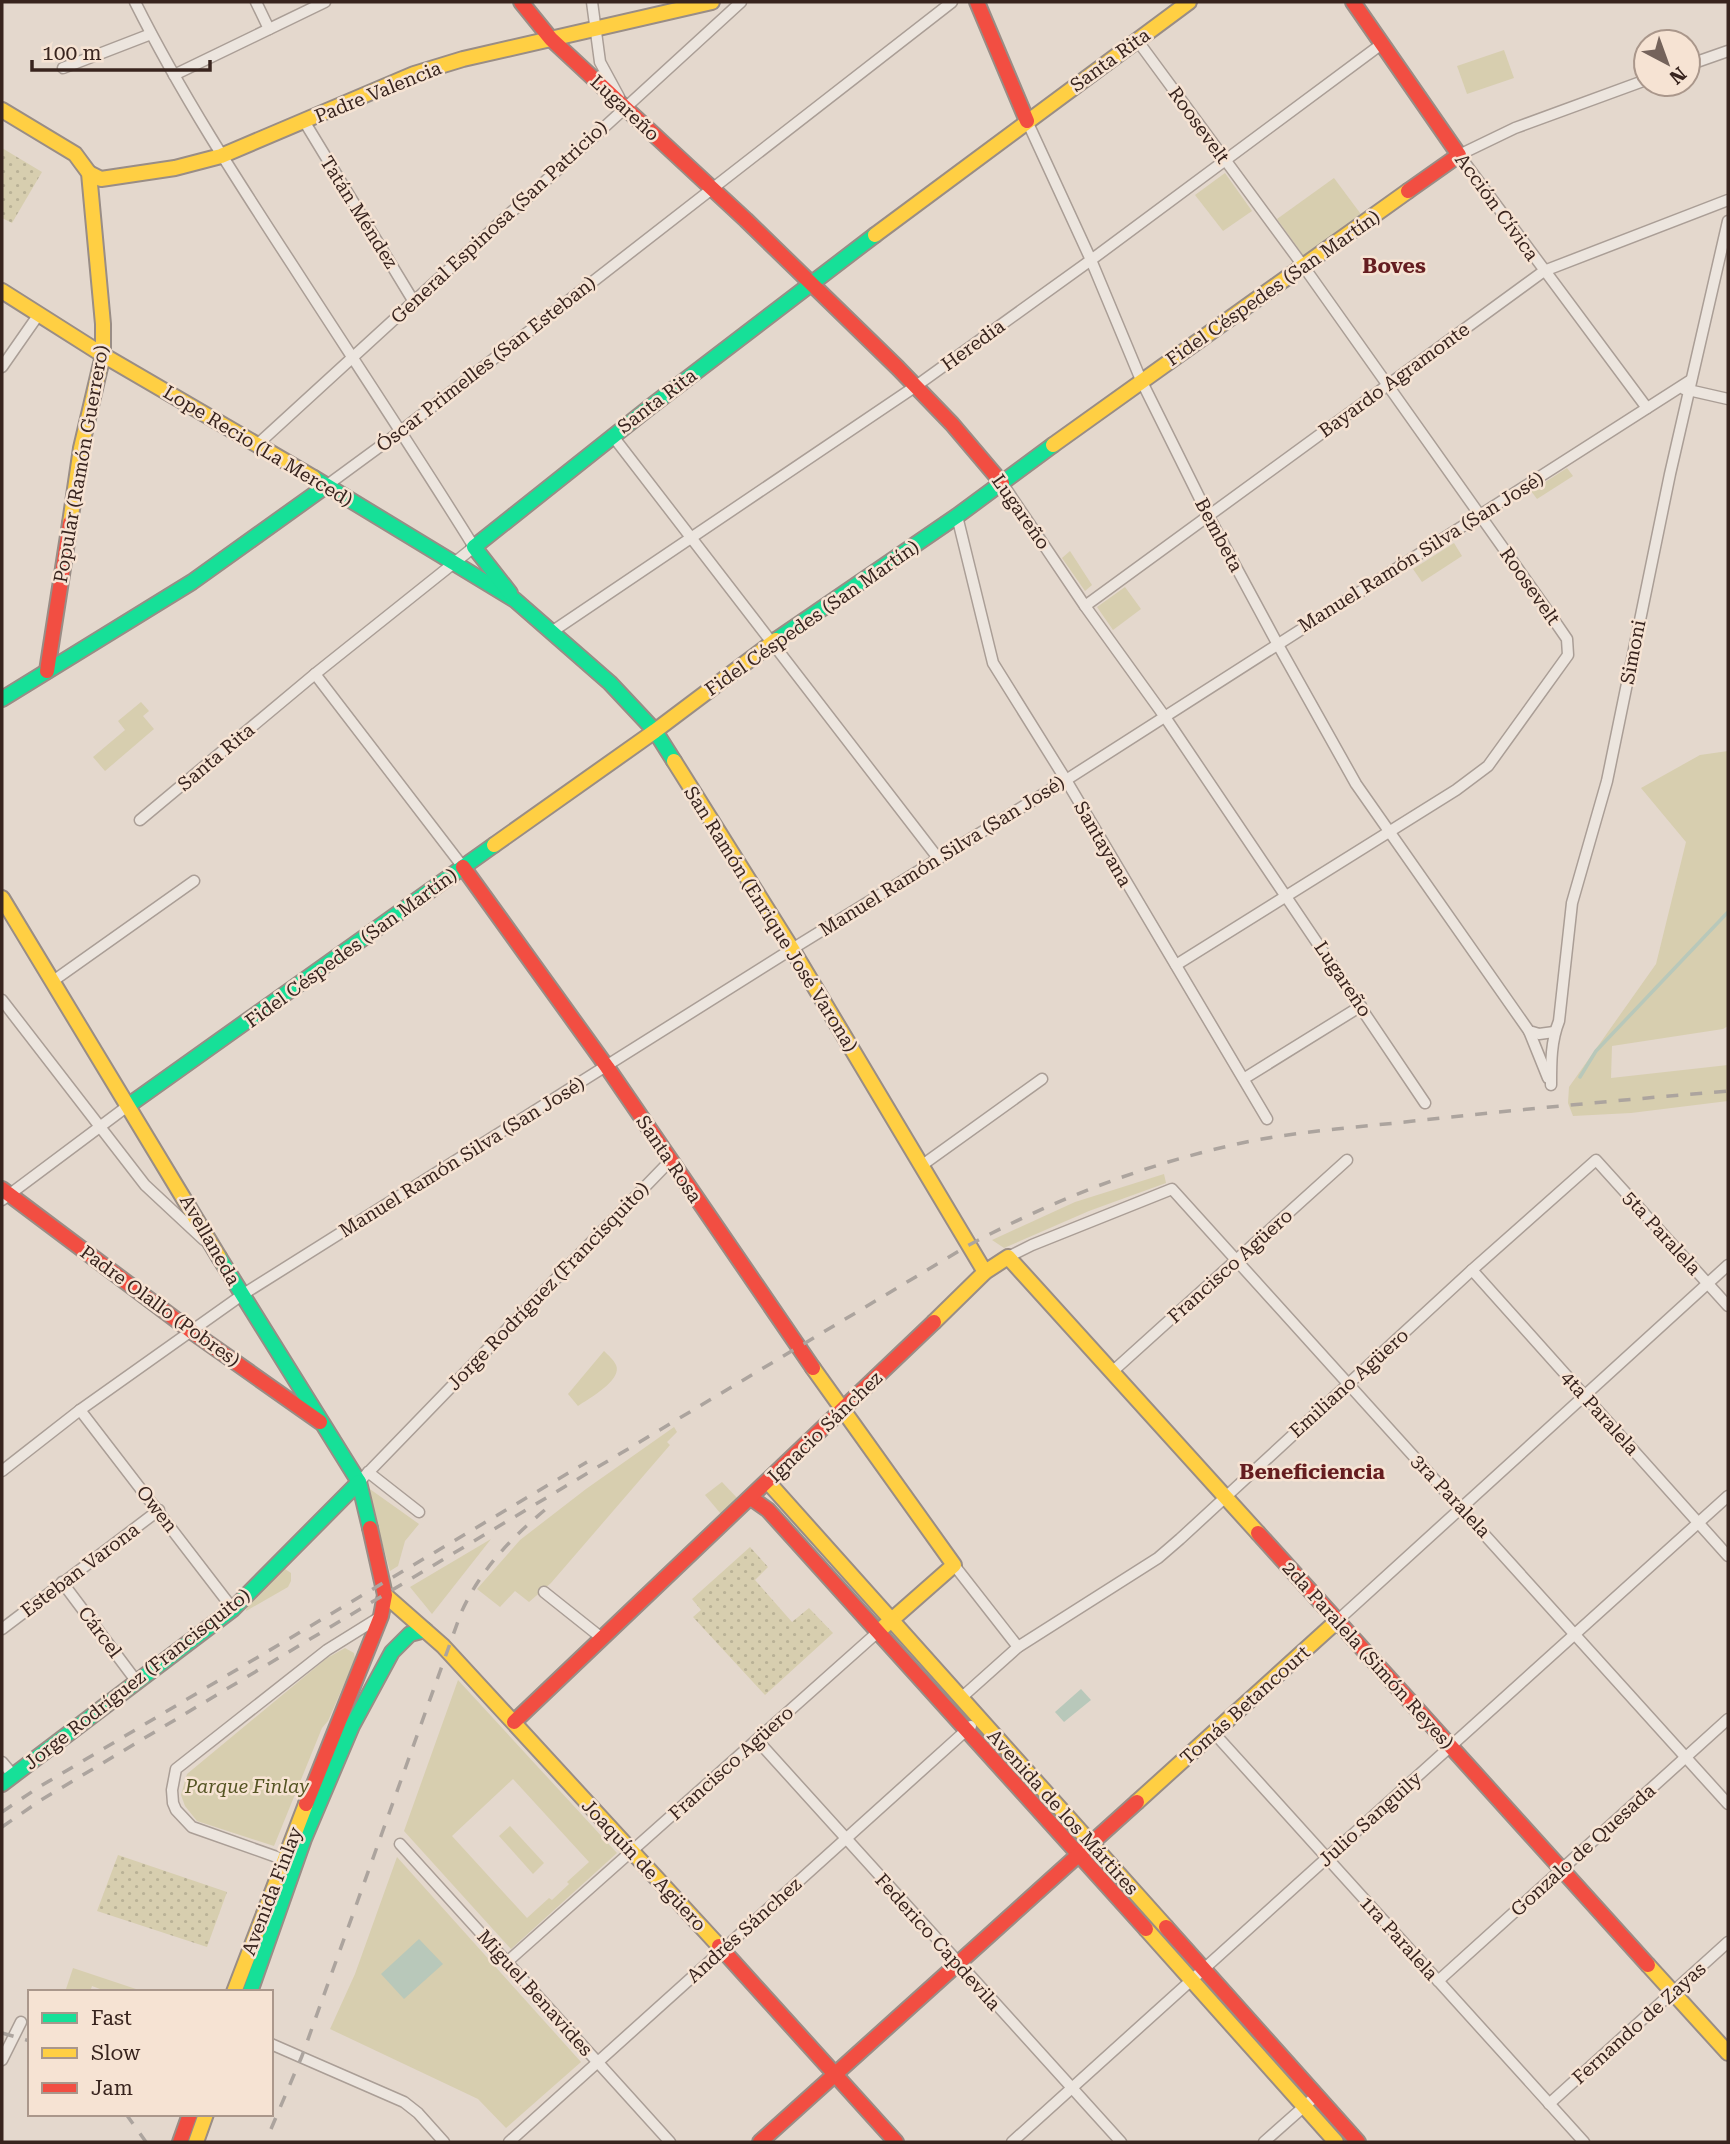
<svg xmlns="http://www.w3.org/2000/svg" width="1730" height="2144" font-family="'Roboto Serif',serif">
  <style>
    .green { fill: #d7ceaf; fill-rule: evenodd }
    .garden { fill: url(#garden-dots) }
    .water { fill: #b8c8ba }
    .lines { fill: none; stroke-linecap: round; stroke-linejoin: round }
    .stream { stroke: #b8c8ba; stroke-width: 3.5 }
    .street-casing { stroke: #aa9e96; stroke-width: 13 }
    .fast-casing { stroke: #998d86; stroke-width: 18 }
    .slow-casing { stroke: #998d86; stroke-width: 18 }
    .jam-casing { stroke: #998d86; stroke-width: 18 }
    .street { stroke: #ece5de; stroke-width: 10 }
    .fast { stroke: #16e098; stroke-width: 14 }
    .slow { stroke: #ffcf43; stroke-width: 14 }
    .jam { stroke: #f24e42; stroke-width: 14 }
    .rail { stroke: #aca49e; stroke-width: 3.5; stroke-dasharray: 12 12; stroke-linecap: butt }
    .labels { text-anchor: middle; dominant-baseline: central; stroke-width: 5; stroke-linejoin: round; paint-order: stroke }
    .street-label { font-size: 19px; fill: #38241e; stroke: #f6e3d3 }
    .park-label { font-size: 19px; font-style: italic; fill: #555524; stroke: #f6e3d3 }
    .neighbourhood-label { font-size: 21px; font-weight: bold; fill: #651d20; stroke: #f6e3d3 }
  </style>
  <defs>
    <pattern id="garden-dots" width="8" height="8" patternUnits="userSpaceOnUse" patternTransform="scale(1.75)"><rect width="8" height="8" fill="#d7ceaf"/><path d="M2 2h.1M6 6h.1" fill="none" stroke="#b9b196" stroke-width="1.8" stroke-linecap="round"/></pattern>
  </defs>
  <rect width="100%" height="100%" fill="#e4d8cd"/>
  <g class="green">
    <path d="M1504,50l10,28 -47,16 -10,-28z"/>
    <path d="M1225,173l27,38 -29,20 -28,-36z"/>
    <path d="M1334,178l29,39 -57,42 -29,-40z"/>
    <path d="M1567,468l6,8 -36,23 -6,-8z"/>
    <path d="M1454,543l8,13 -40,26 -9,-13z"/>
    <path d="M1070,551l22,34 -7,6 -23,-33z"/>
    <path d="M1125,587l16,22 -28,21 -16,-23z"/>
    <path d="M141,702l8,9 -6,5 11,13 -49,42 -12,-14 32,-27 -7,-9z"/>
    <path d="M1728,751v275l-5,3 -111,17 -1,32 117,-13v36l-97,12 -58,3 -5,-13 1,-16 87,-123 30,-122 -45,-54 59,-33z"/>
    <path d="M1164,1174l2,9 -77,28 -85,37 -12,-8 83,-38z"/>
    <path d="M604,1351c4,4 10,9 12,14 7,15 -28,34 -38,41l-10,-12z"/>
    <path d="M674,1427l3,5 -10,10 3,3 -119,138 -22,19 -14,-11 -15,16 -23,-18 43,-49 66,-51z"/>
    <path d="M722,1482l16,17 -17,15 -16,-19z"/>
    <path d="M367,1487l52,37 -14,17 -7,25 -8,5z"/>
    <path d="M491,1539l-59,75 -22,-27z"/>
    <path d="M285,1569l6,4v8l-3,6 -42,24 1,-6z"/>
    <path d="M345,1648l9,5 1,6 -27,62 -6,7 -48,118 -77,-25 -12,-15 -4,-11 6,-21 140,-116z"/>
    <path d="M458,1680l159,173 -106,96 -107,-118zM513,1779l76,83 -22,20 2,2 -17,16 -3,-2 -22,20 -75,-82z"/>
    <path d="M510,1826l34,37 -11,11 -34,-38z"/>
    <path d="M397,1857l184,205 -75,66 -28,-29 -148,-70 25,-55z"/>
    <path d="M73,1968l72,24h-37l-16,-6 -2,6h-25z"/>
  </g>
  <g class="garden">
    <path d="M2,148l40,24 -30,51 -10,-5z"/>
    <path d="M750,1547l18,20 -13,13 37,42 17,-14 24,25 -68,62 -72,-78 8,-7 -9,-11z"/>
    <path d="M118,1855l109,37 -20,55 -110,-36z"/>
  </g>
  <g class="water">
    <path d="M1081,1689l10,11 -27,22 -9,-10z"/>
    <path d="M419,1939l24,25 -39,35 -23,-25z"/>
  </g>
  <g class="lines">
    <path class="stream" d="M1580,1077l16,-26 132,-139"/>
    <g class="street-casing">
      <g id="street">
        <path d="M135,2c46,92 102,178 158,264 60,93 122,186 181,281l-159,127 -175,146"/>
        <path d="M256,2l13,27"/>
        <path d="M592,2l8,60 19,35"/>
        <path d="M1137,40l167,227 241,340 22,32 1,16 -80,111 -32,24 -280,175"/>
        <path d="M1688,65l40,-14"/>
        <path d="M63,68l88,-34"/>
        <path d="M174,75l151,-73"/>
        <path d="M1646,80l-131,48 -56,27 188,253"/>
        <path d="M304,121l110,181"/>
        <path d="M1027,121l64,139 50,120 67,135 69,128 79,141 173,247 10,3 15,-2"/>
        <path d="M2,367l37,-53"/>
        <path d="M1684,389l44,10"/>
        <path d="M612,435l326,423"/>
        <path d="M258,444l483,-442"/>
        <path d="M1002,483l83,123 80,111 260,386"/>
        <path d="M326,486l75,-55 551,-429"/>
        <path d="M957,516l36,147 73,117 201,339"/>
        <path d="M1085,606l459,-335 184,-71"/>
        <path d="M553,631l363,-245 175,-126 292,-217"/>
        <path d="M315,674l148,193"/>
        <path d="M53,981l141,-100"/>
        <path d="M2,1000l143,185 59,55"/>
        <path d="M1529,1031l19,47"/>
        <path d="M1245,1078l116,-72"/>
        <path d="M1551,1085c0,-23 0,-44 8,-64l13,-118 35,-122 63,-307 58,-253"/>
        <path d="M921,1166l121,-87"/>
        <path d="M2,1200l127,-95"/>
        <path d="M1008,1257l24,-12 140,-56 556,615"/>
        <path d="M1472,1270l256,286"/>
        <path d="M1112,1372l235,-212"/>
        <path d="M80,1410l153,199"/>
        <path d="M2,1471l78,-61 162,-115 550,-346 274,-169 625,-400"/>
        <path d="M368,1472l51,40"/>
        <path d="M359,1482l311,-321"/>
        <path d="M954,1565l64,82"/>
        <path d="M62,1582l75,100"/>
        <path d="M544,1592l59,47"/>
        <path d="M1337,1621l391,-356"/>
        <path d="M2,1629l157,-119"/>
        <path d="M961,1698l57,-51 140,-89 22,-19 292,-269 124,-110 132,146"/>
        <path d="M1214,1733l370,409"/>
        <path d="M757,1740l364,402"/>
        <path d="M2,1762l11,13"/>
        <path d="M400,1844l270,298"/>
        <path d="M288,1861l-96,-34 -16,-17 -3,-7 -1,-13 4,-21 151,-119 53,-33"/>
        <path d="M507,1962l372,-331"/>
        <path d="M1438,1981l290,-262"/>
        <path d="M271,2044l133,58 14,11 26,29"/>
        <path d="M2,2060l19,-38"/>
        <path d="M1549,2104l179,-162"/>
        <path d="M509,2142l462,-416"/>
        <path d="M1012,2142l716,-646"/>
        <path d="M1264,2142l52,-46"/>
      </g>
    </g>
    <g class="fast-casing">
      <g id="fast">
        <path d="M314,478l201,122 95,83 45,48 19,30"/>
        <path d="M510,593l-36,-46 176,-140 225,-172"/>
        <path d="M776,640l181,-124 96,-71"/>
        <path d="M2,699l190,-117 134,-96"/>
        <path d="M129,1105l365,-260"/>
        <path d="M219,1257l140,225 11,46"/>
        <path d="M2,1784l231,-175 126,-127"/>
        <path d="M250,1992l54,-153 48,-113 40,-74 18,-18 15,-4"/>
      </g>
    </g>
    <g class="slow-casing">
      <g id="slow">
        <path d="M2,110l73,44 14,19 14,151v31l-22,93 -11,75"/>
        <path d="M89,173l12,6 74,-11 46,-12 193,-82 49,-15 249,-57"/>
        <path d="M875,235l314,-233"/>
        <path d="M2,291l101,64 211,123"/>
        <path d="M1053,445l355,-254"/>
        <path d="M674,761l118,188 193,323"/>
        <path d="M494,845l161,-114 121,-91"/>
        <path d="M2,898l217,359"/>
        <path d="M934,1322l51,-50 23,-15 250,276"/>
        <path d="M813,1368l141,197 -75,66"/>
        <path d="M768,1482l398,445"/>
        <path d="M385,1595l58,51 276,300"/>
        <path d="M1137,1802l200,-181"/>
        <path d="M1146,1929l190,213"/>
        <path d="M1648,1965l80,88"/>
        <path d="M234,1992l72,-188"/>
        <path d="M196,2142l10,-28"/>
      </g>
    </g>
    <g class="jam-casing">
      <g id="jam">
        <path d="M521,2l30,37 195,181 152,148 54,56 50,59"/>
        <path d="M977,2l50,119"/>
        <path d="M1353,2l106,153 -51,36"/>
        <path d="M47,671l23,-148"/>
        <path d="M463,867l144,200 206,301"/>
        <path d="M2,1189l189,142 129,91"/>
        <path d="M751,1498l17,12 378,419"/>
        <path d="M1258,1533l390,432"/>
        <path d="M514,1722l420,-400"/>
        <path d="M306,1804l75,-188 4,-21 -15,-67"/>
        <path d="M1166,1927l192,215"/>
        <path d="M719,1946l177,196"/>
        <path d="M180,2142l10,-28"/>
        <path d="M760,2142l377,-340"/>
      </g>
    </g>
    <use href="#street" class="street"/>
    <use href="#fast" class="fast"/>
    <use href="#slow" class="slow"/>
    <use href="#jam" class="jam"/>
    <g class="rail">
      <path d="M2,1812l37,-25 548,-325"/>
      <path d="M2,1827l39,-27 928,-555c84,-45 174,-80 268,-101 55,-12 112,-16 168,-22 108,-12 216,-22 323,-31"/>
      <path d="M2,2033l28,8"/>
      <path d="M126,2114l20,28"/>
      <path d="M271,2129l31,-73 159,-443c20,-45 53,-78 91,-109"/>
    </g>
  </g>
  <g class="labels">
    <g class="street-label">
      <text transform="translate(1110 60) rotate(-36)">Santa Rita</text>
      <text transform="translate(378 92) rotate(-22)">Padre Valencia</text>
      <text transform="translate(625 108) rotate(43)">Lugareño</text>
      <text transform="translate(1199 125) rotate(54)">Roosevelt</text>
      <text transform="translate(1497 207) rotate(54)">Acción Cívica</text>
      <text transform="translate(359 212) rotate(58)">Tatán Méndez</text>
      <text transform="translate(499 222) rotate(-43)">General Espinosa (San Patricio)</text>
      <text transform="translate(1273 288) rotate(-35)">Fidel Céspedes (San Martín)</text>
      <text transform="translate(973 345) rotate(-36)">Heredia</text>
      <text transform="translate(486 364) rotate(-38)">Óscar Primelles (San Esteban)</text>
      <text transform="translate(1394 380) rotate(-36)">Bayardo Agramonte</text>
      <text transform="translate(657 401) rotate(-37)">Santa Rita</text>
      <text transform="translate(258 446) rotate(31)">Lope Recio (La Merced)</text>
      <text transform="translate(81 464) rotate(-80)">Popular (Ramón Guerrero)</text>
      <text transform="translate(1021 512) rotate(55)">Lugareño</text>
      <text transform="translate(1219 535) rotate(62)">Bembeta</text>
      <text transform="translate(1421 552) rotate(-32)">Manuel Ramón Silva (San José)</text>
      <text transform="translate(1530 586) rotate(55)">Roosevelt</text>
      <text transform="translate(812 618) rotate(-35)">Fidel Céspedes (San Martín)</text>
      <text transform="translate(1633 652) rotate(-79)">Simoni</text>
      <text transform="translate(216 757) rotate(-40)">Santa Rita</text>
      <text transform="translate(1103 844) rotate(60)">Santayana</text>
      <text transform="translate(942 856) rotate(-32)">Manuel Ramón Silva (San José)</text>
      <text transform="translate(771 919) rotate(58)">San Ramón (Enrique José Varona)</text>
      <text transform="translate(351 948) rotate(-36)">Fidel Céspedes (San Martín)</text>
      <text transform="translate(1343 979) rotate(56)">Lugareño</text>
      <text transform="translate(462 1157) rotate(-32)">Manuel Ramón Silva (San José)</text>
      <text transform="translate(669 1159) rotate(56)">Santa Rosa</text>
      <text transform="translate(1662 1233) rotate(48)">5ta Paralela</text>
      <text transform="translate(210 1240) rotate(60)">Avellaneda</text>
      <text transform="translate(1230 1266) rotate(-42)">Francisco Agüero</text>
      <text transform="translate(548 1286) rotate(-46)">Jorge Rodríguez (Francisquito)</text>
      <text transform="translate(160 1306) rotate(36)">Padre Olallo (Pobres)</text>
      <text transform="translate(1349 1383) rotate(-42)">Emiliano Agüero</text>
      <text transform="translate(1600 1413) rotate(48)">4ta Paralela</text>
      <text transform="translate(825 1427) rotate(-44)">Ignacio Sánchez</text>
      <text transform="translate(1451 1496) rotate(47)">3ra Paralela</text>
      <text transform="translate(157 1509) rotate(52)">Owen</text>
      <text transform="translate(80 1570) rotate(-37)">Esteban Varona</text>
      <text transform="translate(100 1632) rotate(53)">Cárcel</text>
      <text transform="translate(1368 1655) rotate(48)">2da Paralela (Simón Reyes)</text>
      <text transform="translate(137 1679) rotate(-38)">Jorge Rodríguez (Francisquito)</text>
      <text transform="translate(1245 1705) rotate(-42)">Tomás Betancourt</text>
      <text transform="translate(731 1763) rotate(-42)">Francisco Agüero</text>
      <text transform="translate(1063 1812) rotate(48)">Avenida de los Mártires</text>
      <text transform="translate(1370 1819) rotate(-42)">Julio Sanguily</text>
      <text transform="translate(1583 1850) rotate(-42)">Gonzalo de Quesada</text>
      <text transform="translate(644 1865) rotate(47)">Joaquín de Agüero</text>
      <text transform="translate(272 1891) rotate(-69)">Avenida Finlay</text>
      <text transform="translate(744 1930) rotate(-42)">Andrés Sánchez</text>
      <text transform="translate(1399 1938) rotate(48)">1ra Paralela</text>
      <text transform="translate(938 1942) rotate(48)">Federico Capdevila</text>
      <text transform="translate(535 1993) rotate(48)">Miguel Benavides</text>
      <text transform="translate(1639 2023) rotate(-42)">Fernando de Zayas</text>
    </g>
    <g class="park-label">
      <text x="247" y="1786">Parque Finlay</text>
    </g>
    <g class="neighbourhood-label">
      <text x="1394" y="266">Boves</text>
      <text x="1312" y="1472">Beneficiencia</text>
    </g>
  </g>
  <rect width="1730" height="2144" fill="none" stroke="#38241e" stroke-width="7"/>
  <rect x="28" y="1990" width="245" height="126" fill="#f6e3d3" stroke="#aa978b" stroke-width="2"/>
  <rect x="42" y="2013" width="35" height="10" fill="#16e098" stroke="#aa978b" stroke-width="2"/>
  <text x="91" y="2025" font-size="21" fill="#38241e">Fast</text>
  <rect x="42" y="2048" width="35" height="10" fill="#ffcf43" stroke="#aa978b" stroke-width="2"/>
  <text x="91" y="2060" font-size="21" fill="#38241e">Slow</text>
  <rect x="42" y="2083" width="35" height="10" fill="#f24e42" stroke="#aa978b" stroke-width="2"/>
  <text x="91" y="2095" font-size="21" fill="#38241e">Jam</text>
  <g transform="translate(1667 63) rotate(139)"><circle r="33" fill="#f6e3d3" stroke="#aa978b" stroke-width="2"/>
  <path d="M0-5L12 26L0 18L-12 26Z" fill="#74635b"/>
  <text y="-10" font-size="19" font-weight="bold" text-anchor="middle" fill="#38241e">N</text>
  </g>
  <path d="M32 60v10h178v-10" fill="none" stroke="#38241e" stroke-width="3.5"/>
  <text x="42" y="60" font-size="21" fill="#38241e" stroke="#f6e3d3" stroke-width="5" paint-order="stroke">100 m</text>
</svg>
